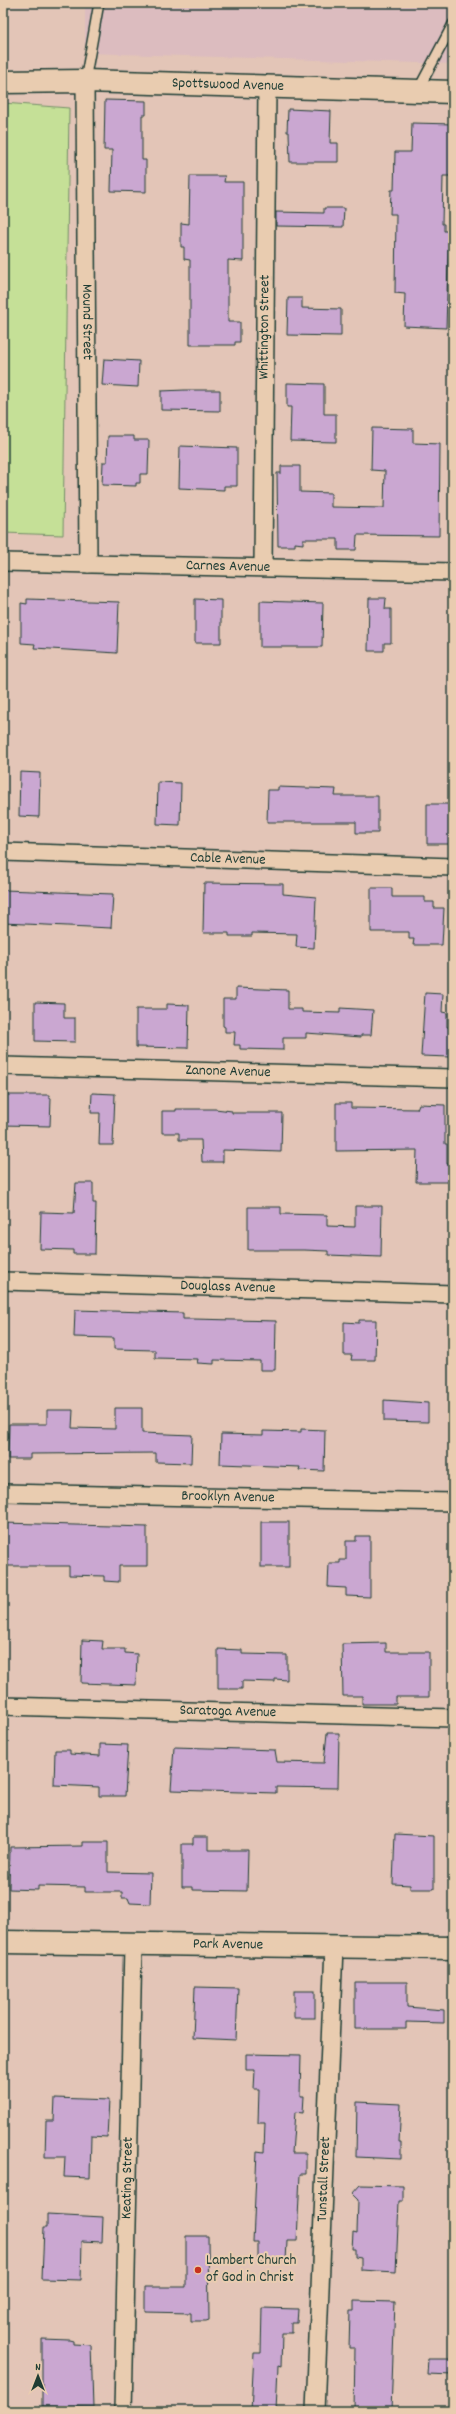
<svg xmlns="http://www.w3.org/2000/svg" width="456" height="2414" font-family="Dekko,sans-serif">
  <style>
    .built { fill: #dcbcbf }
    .green { fill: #c5e097; stroke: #728e66 }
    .building { fill: #caa7d1; stroke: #1f3d34 }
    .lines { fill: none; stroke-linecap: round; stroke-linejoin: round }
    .service-casing { stroke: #1f3d34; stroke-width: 12 }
    .minor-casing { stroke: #1f3d34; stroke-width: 20 }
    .tertiary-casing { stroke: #1f3d34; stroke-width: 25 }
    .secondary-casing { stroke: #1f3d34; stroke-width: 25 }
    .service { stroke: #e9ccb0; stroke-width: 9 }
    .minor { stroke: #e9ccb0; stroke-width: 17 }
    .tertiary { stroke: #e9ccb0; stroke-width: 22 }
    .secondary { stroke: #e9ccb0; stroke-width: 22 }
    .poi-dot { fill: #c8321e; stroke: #e9ccb0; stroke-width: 1.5 }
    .labels { text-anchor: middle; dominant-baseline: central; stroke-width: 4; stroke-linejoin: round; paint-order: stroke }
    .street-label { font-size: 15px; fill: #1f3d34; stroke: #e9ccb0 }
    .poi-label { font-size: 15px; fill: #1f3d34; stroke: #e9ccb0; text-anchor: start }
  </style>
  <rect width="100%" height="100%" fill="#e3c5b7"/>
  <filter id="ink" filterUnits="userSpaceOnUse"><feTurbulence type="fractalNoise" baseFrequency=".025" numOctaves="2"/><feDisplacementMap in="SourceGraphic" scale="8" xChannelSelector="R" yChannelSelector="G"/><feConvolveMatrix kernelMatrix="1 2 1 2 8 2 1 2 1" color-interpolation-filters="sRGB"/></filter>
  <g filter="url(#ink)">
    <path class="built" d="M85,3h368v61l-368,-11z"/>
    <path class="green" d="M3,103l66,5 -6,427 -60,-2z"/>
    <g class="building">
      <path d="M105,100l41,1v14h-4v45h4v32l-35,-1 1,-41h-8z"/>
      <path d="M288,109l43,2 -1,32h8v19h-48l-1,-30h-2z"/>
      <path d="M412,123l41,1v43h-2v9h-8l-1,48h2v7h5l-3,97 -42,-2 1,-32 -10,-1 1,-79h-6l1,-24h3l1,-38h16z"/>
      <path d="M190,176h35l-1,6h19v79l-15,-1v62h12v20h-5v3h-45v-85l-6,-1v-12h-3v-24l8,1z"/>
      <path d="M324,208h20l-1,19 -67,-1v-14l48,1z"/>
      <path d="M288,298h14v10l39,1v27l-54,-1z"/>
      <path d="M104,359l35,2 -1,26 -36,-2z"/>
      <path d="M287,383l37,1v30h12v28l-46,-1 1,-34h-4z"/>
      <path d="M185,390h35v21l-59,-1v-19z"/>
      <path d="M372,428l41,1v14l27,1 -1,92 -82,-1 -1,15h-18v-11h-35v5l-8,-1v3h-17l-1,-73h4v-7h19v26l31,1v14l53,1 1,-37 -14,-1z"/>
      <path d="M108,436h26v4h15l-1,34h-8v9h-4v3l-34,-1 1,-23h4z"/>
      <path d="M180,446l57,2v38h-13v4l-45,-2z"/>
      <path d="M369,598h17l-1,11h6v34h-7v8h-16z"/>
      <path d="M27,599l92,3 -2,51 -83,-5 1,-4 -14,-1v-40l6,1z"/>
      <path d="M195,599l26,1v43h-26z"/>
      <path d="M260,601l63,2 -1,44h-62z"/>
      <path d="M20,772l20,1 -1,44 -20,-1z"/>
      <path d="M158,782l23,1 -1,42 -23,-1z"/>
      <path d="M278,787l58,2 -1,7h43v37h-22v-11h-89l1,-32h10z"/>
      <path d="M427,804h23v4h3v36h-26z"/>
      <path d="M204,883l79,1v10l33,3 -2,51 -18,-1 1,-13 -45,-1v3h-23v-3h-26z"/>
      <path d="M371,888h21v9h33v5h9v6h10l-2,37h-29l1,-6h-5v-7h-38z"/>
      <path d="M4,890l109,4 -2,34 -108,-5z"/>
      <path d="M236,988l52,2v19h14v3l38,1v-5l33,2 -2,25h-10v2l-55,-4v5h-23v12l-43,-1v-4h-6l1,-13h-10v-5l-2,-1v-27h13z"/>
      <path d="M425,993l18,1 -1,18 5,1v14h4l-1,30 -29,-1z"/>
      <path d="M35,1002l29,1v15h11v24l-40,-1z"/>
      <path d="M167,1004l22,1 -1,43 -52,-1v-38h31z"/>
      <path d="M92,1093l23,1 -2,51h-14l1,-32h-9z"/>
      <path d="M3,1095h46v3h2l-1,28 -47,-1z"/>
      <path d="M336,1103h15v5l66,1 2,-5 26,1v39h2v20h4v18h-35l1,-32 -81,1z"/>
      <path d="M176,1109h39l17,2v2h50l-1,39 -58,-2v12h-21l-1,-22h-22v-7h-17v-22h14z"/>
      <path d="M76,1183h17v20h3l-1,51h-22v-4l-33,-1 1,-37 33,1z"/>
      <path d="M355,1206h27l-1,51 -53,-2v-4l-24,-1h-56v-43h33v7l46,1v11l28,1z"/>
      <path d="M75,1310l108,3v6h10l83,2 -1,49h-15v-9l-46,-1v4l-17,-1 1,-4 -43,-1v-8l-41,-1v-11l-40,-1z"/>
      <path d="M359,1320h17l-1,40h-24l1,-5h-8v-33l15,1z"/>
      <path d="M384,1400l44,3v19l-44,-1z"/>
      <path d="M115,1408h27v25l50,2 -1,28 -35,-1v-9l-126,1v5h-22l1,-35h38v-14h26l-1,18 43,1z"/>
      <path d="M301,1429l24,1 -1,41 -25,-1 1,-3 -80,-3 1,-30 42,1v-4l38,1z"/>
      <rect x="261" y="1522" width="28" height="45"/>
      <path d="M3,1523l144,4v39h-28v16l-15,-1v-5l-35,-1v-9h-66z"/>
      <path d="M356,1536h14v61l-24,-1v-8l-18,-1 1,-24h11v-3h6v-19h10z"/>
      <path d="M82,1640l21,1 -1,8h23v4l12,1 -1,31 -55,-2z"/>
      <path d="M386,1643v9h43v45h-33v7h-34v-8h-19l-1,-52z"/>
      <path d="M218,1649l24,1v4l45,1v25l-12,-1v3l-33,-1v8h-24z"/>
      <path d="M327,1733h12l-1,55 -62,-1v6l-105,-3 3,-43 101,3 2,12 47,1z"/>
      <path d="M100,1744l28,1 -3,51h-26v-9l-45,-2 1,-35h15v4l30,2z"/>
      <path d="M395,1834l39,2v53h-24v-4l-17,-1z"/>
      <path d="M193,1837h15v13h40l-1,41 -54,-1v-3h-11v-43h11z"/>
      <path d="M83,1842h25v30l43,1 -1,31 -20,-1 -2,-5h-6v-6h-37v-5l-47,-1v4l-29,-1 1,-42 73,-1z"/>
      <path d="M355,1982h52v25l37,3v13l-38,-1v7h-51z"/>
      <path d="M195,1987l43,1 -2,52 -43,-2z"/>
      <rect x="294" y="1991" width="21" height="27"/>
      <path d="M246,2054l55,1 -1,41h4l-1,17 -8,-1 -3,41h14v21h-6l-3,67h-10l-1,20 -28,-1v-18h-5l4,-91 7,1 1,-29h-7l1,-34h-5l1,-19h-9z"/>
      <path d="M55,2098l54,2 -2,37 -16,-1 -1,42 -26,-1 1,-20h-20l1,-36h8z"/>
      <path d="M357,2102l44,2 -2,38h2v17l-45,-2z"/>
      <path d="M360,2185l43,1v15h-4l-3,71 -35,-2v-12l-6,-1v-8h-3l1,-17 4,1 1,-33 -6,-6z"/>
      <path d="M47,2214l56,3 -1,25 -20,-1 -1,39 -39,-1 2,-52h3z"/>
      <path d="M186,2236h22l1,84 -3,1h-15v-8l-46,-1v-25h41z"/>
      <path d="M354,2301l41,1 -4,109h-37l1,-63h-6l1,-37h4z"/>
      <path d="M262,2308l36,1 -1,14h-5v10h-10l-1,34 -3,-1 -2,45h-25l3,-58h7z"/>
      <path d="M42,2339l27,1 4,1v3l18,1 2,62 -51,-1z"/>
      <path d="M428,2359h25v16l-26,-1z"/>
    </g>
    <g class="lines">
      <g class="service-casing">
        <g id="service">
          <path d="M85,81l14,-78"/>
          <path d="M418,90l35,-66"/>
        </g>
      </g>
      <g class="minor-casing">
        <g id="minor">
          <path id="s1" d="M85,81l3,483"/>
          <path id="s2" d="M3,562l450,10"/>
          <path id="s3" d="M263,567l4,-480"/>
          <path id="s4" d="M3,852l450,15"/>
          <path id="s5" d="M3,1066l450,12"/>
          <path id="s6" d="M3,1281l450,13"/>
          <path id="s7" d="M3,1493l450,9"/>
          <path id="s8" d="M3,1706l450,12"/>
          <path id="s9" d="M123,2411l10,-466"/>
          <path id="s10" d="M315,2411l19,-464"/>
        </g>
      </g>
      <g class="tertiary-casing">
        <g id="tertiary">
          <path id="s11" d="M3,82l82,-1 368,11"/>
        </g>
      </g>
      <g class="secondary-casing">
        <g id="secondary">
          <path id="s12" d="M3,1942l450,6"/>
        </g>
      </g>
      <use href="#service" class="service"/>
      <use href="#minor" class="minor"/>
      <use href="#tertiary" class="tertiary"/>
      <use href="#secondary" class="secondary"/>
    </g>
  </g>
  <circle class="poi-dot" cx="198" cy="2270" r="4"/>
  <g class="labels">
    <g class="street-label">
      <text stroke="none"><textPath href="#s11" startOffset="225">Spottswood Avenue</textPath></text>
      <text stroke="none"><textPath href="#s1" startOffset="241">Mound Street</textPath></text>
      <text stroke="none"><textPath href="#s3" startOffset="240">Whittington Street</textPath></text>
      <text stroke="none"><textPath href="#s2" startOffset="225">Carnes Avenue</textPath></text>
      <text stroke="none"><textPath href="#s4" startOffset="225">Cable Avenue</textPath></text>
      <text stroke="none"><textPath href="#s5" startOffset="225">Zanone Avenue</textPath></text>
      <text stroke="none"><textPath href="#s6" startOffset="225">Douglass Avenue</textPath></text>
      <text stroke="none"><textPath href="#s7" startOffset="225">Brooklyn Avenue</textPath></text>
      <text stroke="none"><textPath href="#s8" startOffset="225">Saratoga Avenue</textPath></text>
      <text stroke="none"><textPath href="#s12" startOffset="225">Park Avenue</textPath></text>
      <text stroke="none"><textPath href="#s9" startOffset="233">Keating Street</textPath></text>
      <text stroke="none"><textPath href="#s10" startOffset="232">Tunstall Street</textPath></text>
    </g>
    <g class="poi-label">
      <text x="206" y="2261">Lambert Church<tspan x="206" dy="17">of God in Christ</tspan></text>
    </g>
  </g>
  <rect width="456" height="2414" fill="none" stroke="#e9ccb0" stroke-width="16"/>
  <rect x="8" y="8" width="440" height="2398" fill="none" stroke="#1f3d34" stroke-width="1.5" filter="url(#ink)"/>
  <g transform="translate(38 2376)" stroke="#e9ccb0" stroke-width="3" paint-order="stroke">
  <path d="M0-3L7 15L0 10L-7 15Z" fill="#1f3d34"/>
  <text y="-6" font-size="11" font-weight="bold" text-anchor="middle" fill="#1f3d34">N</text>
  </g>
</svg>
